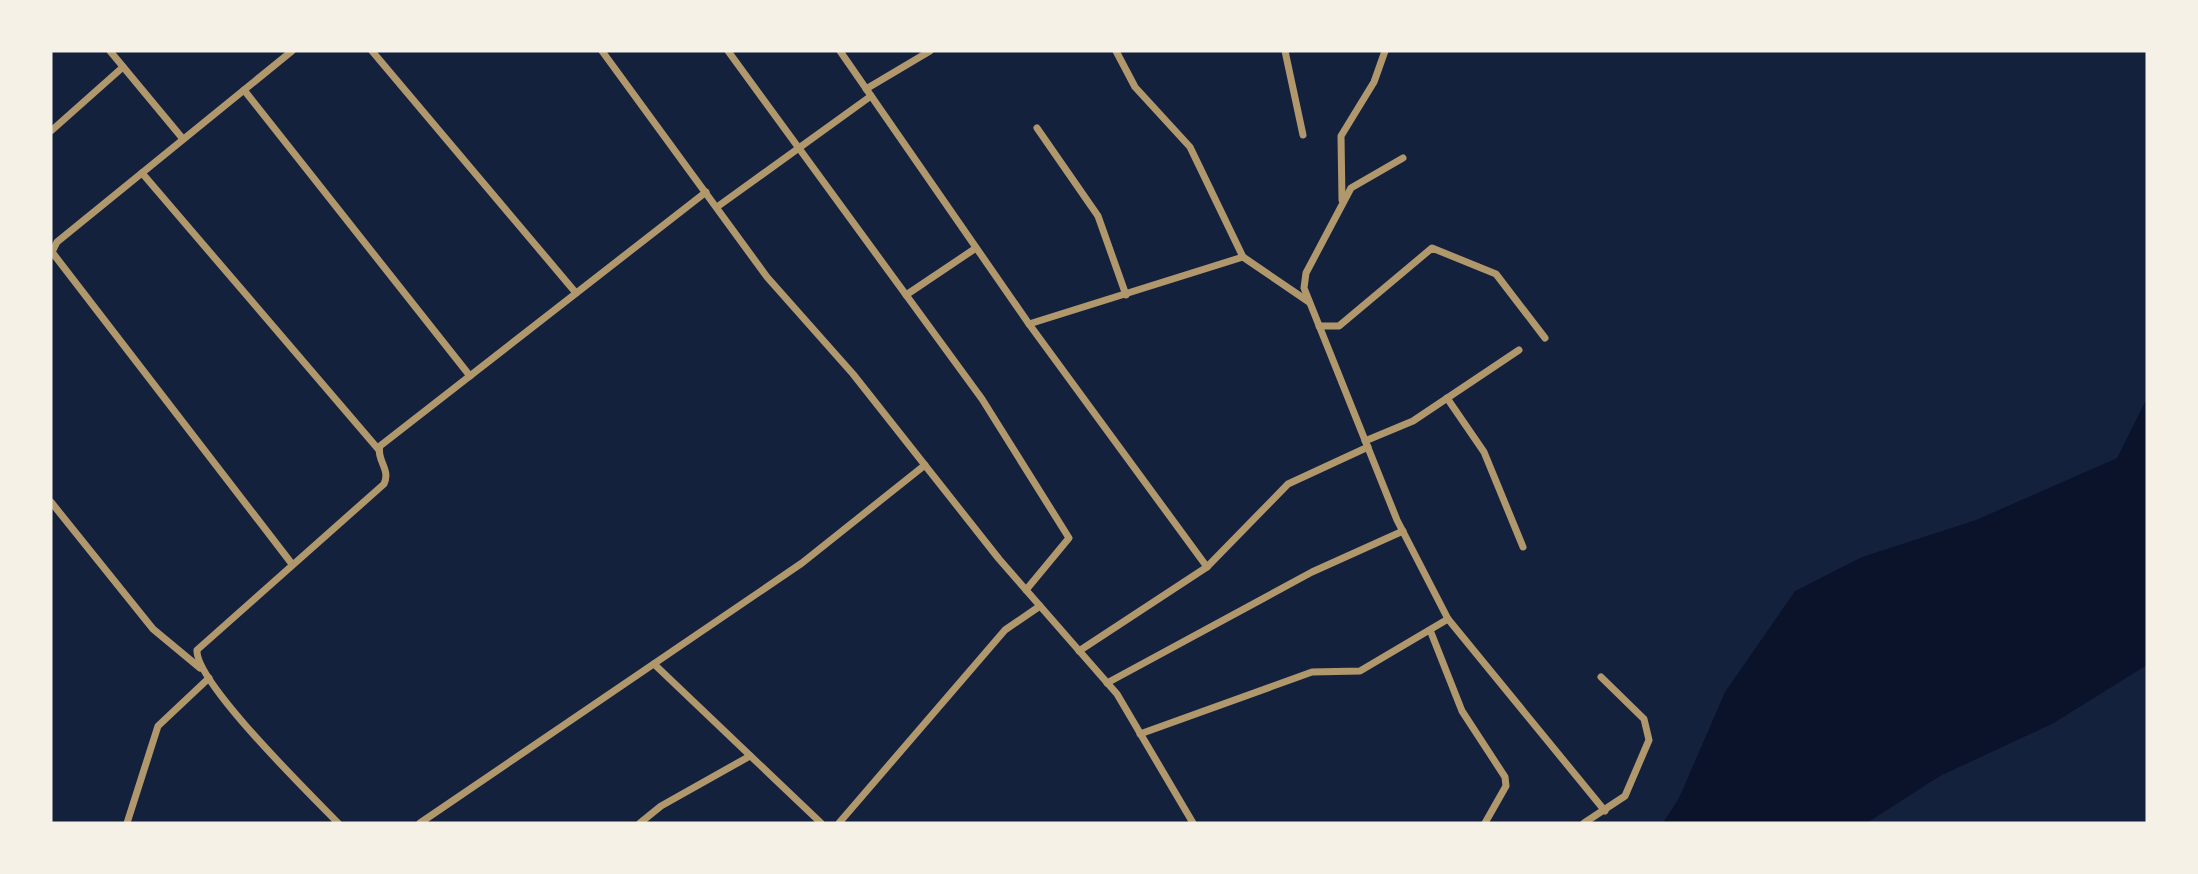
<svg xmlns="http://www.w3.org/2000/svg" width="2198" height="874" font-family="'Sofia Sans Condensed',sans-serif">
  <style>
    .water { fill: #0b132b }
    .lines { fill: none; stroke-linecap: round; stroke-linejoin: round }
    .minor { stroke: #b1986c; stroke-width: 7 }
  </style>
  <rect width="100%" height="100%" fill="#14213d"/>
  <path class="water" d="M2147,398v267l-95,59 -112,52 -73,47h-204l16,-25 46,-106 70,-101 67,-34 114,-37 141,-62z"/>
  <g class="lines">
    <g class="minor">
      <path d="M110,51l73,88"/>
      <path d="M372,51l204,242"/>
      <path d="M602,51l165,226 86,97 146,185 118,135 76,129"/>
      <path d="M728,51l254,348 87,139 -43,52"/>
      <path d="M840,51l189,273 178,243"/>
      <path d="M1116,51l19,36 55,60 53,110 66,45"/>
      <path d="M1285,51l18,84"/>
      <path d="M866,89l64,-38"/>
      <path d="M244,90l226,286"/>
      <path d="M1037,128l61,88 28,79"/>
      <path d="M51,131l72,-64"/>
      <path d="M1403,158l-52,30 -45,85 -2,15 93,232 51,99 157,192"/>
      <path d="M142,173l237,277"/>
      <path d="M1342,200l-1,-64 33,-54 11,-31"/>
      <path d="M717,207l154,-111"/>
      <path d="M906,295l70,-47"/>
      <path d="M1029,324l214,-67"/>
      <path d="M1319,326h20l93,-78 64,26 49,64"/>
      <path d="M1447,398l37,54 39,95"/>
      <path d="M1365,441l48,-20 106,-71"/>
      <path d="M51,502l102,127 47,39"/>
      <path d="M292,564l-240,-312 5,-10 235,-191"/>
      <path d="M1430,630l32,81 43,66 1,9 -21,37"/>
      <path d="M1079,651l128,-84 81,-83 80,-37"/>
      <path d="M654,664l167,159"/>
      <path d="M1107,683l205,-111 91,-41"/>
      <path d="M1140,734l172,-62 48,-1 88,-52"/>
      <path d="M127,823l31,-97 51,-48"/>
      <path d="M338,823c-27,-28 -143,-141 -141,-173l187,-166c7,-15 -8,-24 -4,-38l326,-254"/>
      <path d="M420,823l382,-260 123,-98"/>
      <path d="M640,823l21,-17 89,-50"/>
      <path d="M839,823l166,-193 35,-24"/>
      <path d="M1584,823l41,-27 24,-56 -5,-21 -43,-42"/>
    </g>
  </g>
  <rect width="2198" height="874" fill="none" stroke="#f6f1e7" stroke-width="105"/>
</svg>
